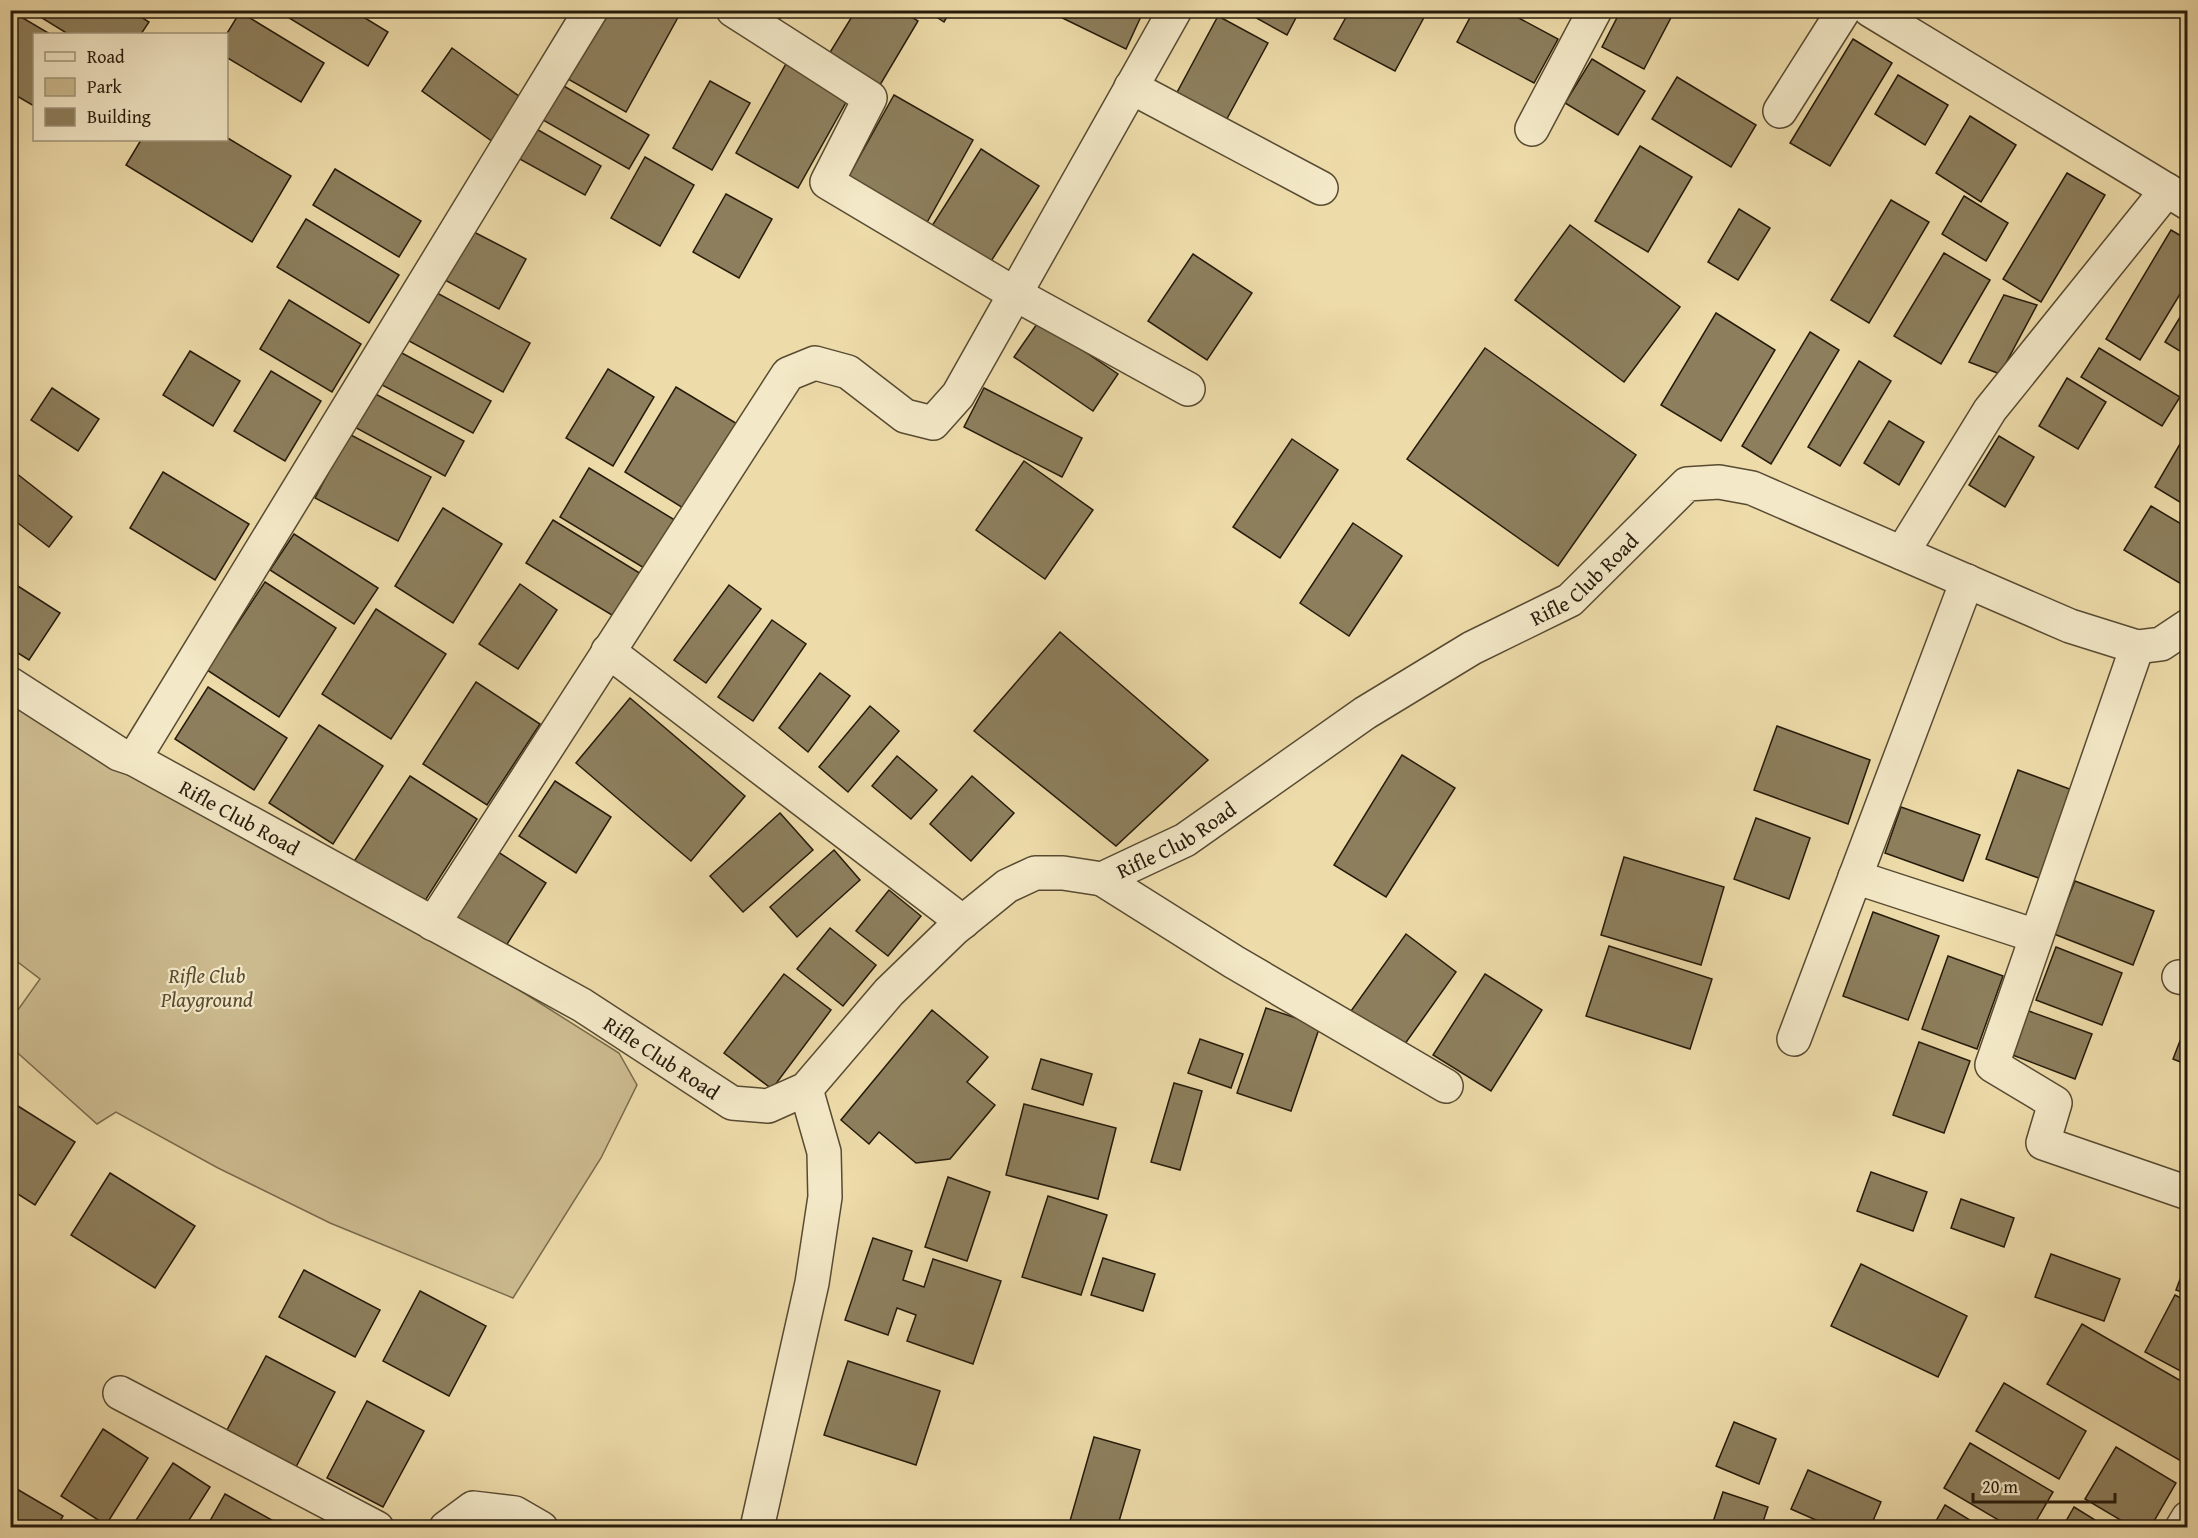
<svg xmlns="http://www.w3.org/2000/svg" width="2198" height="1538" font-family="'Gentium Book Plus',serif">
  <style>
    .green { fill: #cbba8e; stroke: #786a4c; stroke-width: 1.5 }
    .building { fill: #8d7f5d; stroke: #261b0b; stroke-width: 1.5 }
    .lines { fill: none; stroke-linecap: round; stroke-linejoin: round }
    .street-casing { stroke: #584b32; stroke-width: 36 }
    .street { stroke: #f3e8c7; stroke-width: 33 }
    .labels { text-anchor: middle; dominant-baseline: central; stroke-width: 4.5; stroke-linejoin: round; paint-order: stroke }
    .street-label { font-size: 21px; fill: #261b0b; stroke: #f3e8c7 }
    .park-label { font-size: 21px; font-style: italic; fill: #584b32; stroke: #f3e8c7 }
  </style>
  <rect width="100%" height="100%" fill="#eddba9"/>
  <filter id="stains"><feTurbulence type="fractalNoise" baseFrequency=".00333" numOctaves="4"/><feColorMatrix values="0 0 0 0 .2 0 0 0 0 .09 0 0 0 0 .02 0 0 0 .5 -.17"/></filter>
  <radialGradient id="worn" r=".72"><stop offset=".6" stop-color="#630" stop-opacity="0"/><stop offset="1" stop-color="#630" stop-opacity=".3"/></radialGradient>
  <path class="green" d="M16,698l500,290 103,65 18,32 -36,73 -88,140 -183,-75 -112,-55 -102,-56 -19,12 -86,-77 -1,-26 30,-42 -29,-22 -1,-251z"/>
  <g class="building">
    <path d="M29,10h101l19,12 -8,12h-73z"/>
    <path d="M276,10h76l36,22 -20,34z"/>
    <path d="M606,10h76l-56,102 -58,-33z"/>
    <path d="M749,10h36l-10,17z"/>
    <path d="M856,10h45l17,11 -38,64 -51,-31z"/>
    <path d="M926,10h25l-7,12z"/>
    <path d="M1046,10h98l-18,39z"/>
    <path d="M1242,10h58l-13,25z"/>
    <path d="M1350,10h78l-33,61 -61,-32z"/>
    <path d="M1474,10h30l54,29 -24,44 -77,-41z"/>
    <path d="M1621,10h54l-31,59 -42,-22z"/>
    <path d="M11,11l39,23h-16v72l-24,-14z"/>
    <path d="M240,12l84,51 -23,39 -75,-45v-22z"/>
    <path d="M1218,16l50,27 -45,83 -49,-28z"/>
    <path d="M1853,39l39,24 -62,103 -40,-23z"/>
    <path d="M452,48l71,51 -30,43 -71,-51z"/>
    <path d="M1592,59l53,32 -27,44 -53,-32z"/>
    <path d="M787,62l62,35 -51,91 -62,-35z"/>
    <path d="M1898,75l50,30 -23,40 -50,-31z"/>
    <path d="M1677,77l79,48 -25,42 -79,-48z"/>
    <path d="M710,81l40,22 -38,67 -39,-22z"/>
    <path d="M562,85l87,50 -20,34 -86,-49z"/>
    <path d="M894,95l79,45 -48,86 -79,-45z"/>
    <path d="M1970,116l46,29 -35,57 -45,-29z"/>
    <path d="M533,127l68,39 -16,29 -69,-38z"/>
    <path d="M226,137l65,39 -39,66 -126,-77 15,-25h85z"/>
    <path d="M1640,146l52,31 -44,75 -53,-31z"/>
    <path d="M981,149l58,37 -51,80 -58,-37z"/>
    <path d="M645,157l49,28 -34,61 -49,-28z"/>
    <path d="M335,169l86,52 -22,36 -86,-52z"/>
    <path d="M2067,173l38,22 -64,107 -38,-23z"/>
    <path d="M726,194l46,25 -33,59 -46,-26z"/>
    <path d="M1964,196l44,27 -22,38 -44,-27z"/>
    <path d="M1891,200l38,22 -60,101 -38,-23z"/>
    <path d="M1739,209l31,19 -32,52 -30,-18z"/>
    <path d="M306,219l93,56 -30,48 -92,-56z"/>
    <path d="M1570,225l110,82 -56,75 -109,-82z"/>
    <path d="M470,230l56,29 -27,50 -56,-30z"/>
    <path d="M2171,230l17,10v41l-48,79 -34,-21z"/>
    <path d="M1944,253l46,27 -49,84 -47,-28z"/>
    <path d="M1193,254l59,39 -45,67 -59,-39z"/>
    <path d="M424,286l106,57 -27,49 -105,-57z"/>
    <path d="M2004,295l33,10 -37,69 -31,-12z"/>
    <path d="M289,300l72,44 -29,48 -72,-43z"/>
    <path d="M2188,304v52l-23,-14z"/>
    <path d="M1716,313l59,37 -54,91 -60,-36z"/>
    <path d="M1039,321l79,53 -25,37 -79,-54z"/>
    <path d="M1810,332l29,18 -68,114 -29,-18z"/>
    <path d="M1485,348l151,107 -78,111 -151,-107z"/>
    <path d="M2099,348l81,49 -18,29 -81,-49z"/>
    <path d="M190,351l50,30 -27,45 -50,-31z"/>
    <path d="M400,352l91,49 -18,32 -91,-48z"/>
    <path d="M1859,361l32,20 -51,85 -32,-19z"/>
    <path d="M608,369l46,28 -41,69 -47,-28z"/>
    <path d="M271,371l50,30 -36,60 -51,-30z"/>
    <path d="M2067,378l39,24 -28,47 -39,-23z"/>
    <path d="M676,387l63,38 -51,86 -63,-39z"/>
    <path d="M52,388l47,31 -21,32 -47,-31z"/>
    <path d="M984,388l98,50 -20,39 -98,-50z"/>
    <path d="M368,390l96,51 -19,35 -96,-52z"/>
    <path d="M1889,421l35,21 -25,43 -35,-22z"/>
    <path d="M349,434l82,43 -33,64 -83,-43z"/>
    <path d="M1999,436l35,21 -29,50 -36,-22z"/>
    <path d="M1292,439l46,31 -58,88 -47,-31z"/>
    <path d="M2180,444l8,4v59l-33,-20z"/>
    <path d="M1024,461l69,49 -48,69 -69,-49z"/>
    <path d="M589,468l89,54 -29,49 -89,-54z"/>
    <path d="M163,472l86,52 -34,56 -85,-52z"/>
    <path d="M16,473l56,44 -23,30 -39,-30v-37z"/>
    <path d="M2151,506l37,22v60l-64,-38z"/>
    <path d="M443,508l59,36 -49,79 -58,-37z"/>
    <path d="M553,520l98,60 -26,43 -99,-60z"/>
    <path d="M1353,523l49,33 -53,80 -49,-33z"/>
    <path d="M294,534l84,54 -24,36 -84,-54z"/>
    <path d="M10,581l50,32 -31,47 -19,-12z"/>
    <path d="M265,582l71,46 -57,89 -72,-47z"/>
    <path d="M520,584l37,26 -39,59 -39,-25z"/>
    <path d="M729,585l32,24 -55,74 -32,-23z"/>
    <path d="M376,609l70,45 -55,85 -69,-45z"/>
    <path d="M772,620l34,24 -53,77 -35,-24z"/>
    <path d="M1060,632l148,128 -92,86 -142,-115z"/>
    <path d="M820,673l30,23 -42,56 -29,-24z"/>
    <path d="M476,682l64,42 -53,81 -64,-41z"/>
    <path d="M208,687l79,51 -33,52 -79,-51z"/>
    <path d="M630,698l115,98 -54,65 -115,-98z"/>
    <path d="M870,706l29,25 -51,61 -29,-25z"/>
    <path d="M319,725l64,41 -50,78 -64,-41z"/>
    <path d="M1777,726l93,34 -22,64 -94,-34z"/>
    <path d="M1402,755l53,33 -69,109 -52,-32z"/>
    <path d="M897,756l40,34 -26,29 -39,-33z"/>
    <path d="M2018,770l57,21 -31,89 -58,-21z"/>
    <path d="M410,776l67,43 -56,88 -68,-44z"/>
    <path d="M972,776l42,37 -43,48 -41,-37z"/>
    <path d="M555,781l56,36 -35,56 -57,-37z"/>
    <path d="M1901,807l79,28 -17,46 -78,-28z"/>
    <path d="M780,813l33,37 -70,62 -33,-36z"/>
    <path d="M1756,818l54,20 -21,61 -55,-20z"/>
    <path d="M495,850l51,33 -42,66 -51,-33z"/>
    <path d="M834,850l26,30 -63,57 -27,-30z"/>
    <path d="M1624,857l100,30 -23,78 -100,-30z"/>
    <path d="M2075,881l79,30 -21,54 -79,-31z"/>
    <path d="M889,890l32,26 -33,40 -32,-25z"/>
    <path d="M1873,912l66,24 -31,84 -65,-24z"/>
    <path d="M830,928l46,37 -33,41 -46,-37z"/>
    <path d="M1406,934l50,38 -54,76 -51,-37z"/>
    <path d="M1609,946l103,33 -22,70 -104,-33z"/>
    <path d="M2056,947l66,26 -20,52 -66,-25z"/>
    <path d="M1948,956l55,20 -26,73 -55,-20z"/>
    <path d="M784,974l47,36 -59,79 -48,-36z"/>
    <path d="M1485,974l57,36 -51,81 -58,-36z"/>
    <path d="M1266,1008l54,18 -29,85 -54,-18z"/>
    <path d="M932,1010l56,47 -21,25 28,23 -45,54 -34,4 -37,-31 -10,12 -28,-24z"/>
    <path d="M2026,1010l66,24 -17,45 -65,-25z"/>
    <path d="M2188,1020v45l-15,-6z"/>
    <path d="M1200,1039l43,15 -12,34 -43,-15z"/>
    <path d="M1919,1042l51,19 -26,72 -51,-18z"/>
    <path d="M1041,1059l51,15 -9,31 -51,-16z"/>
    <path d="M1174,1083l28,8 -22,79 -29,-8z"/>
    <path d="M10,1101l65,41 -40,63 -25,-16z"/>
    <path d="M1024,1104l92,24 -18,71 -92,-24z"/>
    <path d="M1871,1172l56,20 -14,39 -56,-20z"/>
    <path d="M110,1173l85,53 -40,62 -84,-53z"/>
    <path d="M948,1177l42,15 -23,69 -42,-14z"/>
    <path d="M1048,1196l59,19 -26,80 -59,-18z"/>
    <path d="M1961,1199l53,19 -10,29 -53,-19z"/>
    <path d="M873,1238l39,13 -9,29 21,7 9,-28 68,22 -28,83 -66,-23 9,-26 -19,-7 -9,27 -43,-15z"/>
    <path d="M2051,1254l69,25 -16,42 -69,-24z"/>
    <path d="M1103,1258l52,16 -12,37 -52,-16z"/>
    <path d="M2188,1258v36l-12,-4z"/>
    <path d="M1861,1264l106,52 -29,61 -107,-51z"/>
    <path d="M304,1270l76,40 -25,47 -76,-40z"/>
    <path d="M420,1291l66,35 -37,70 -66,-35z"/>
    <path d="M2175,1295l13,7v73l-43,-23z"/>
    <path d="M2082,1324l106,61v80l-141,-81z"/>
    <path d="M266,1356l69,36 -39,75 -69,-37z"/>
    <path d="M848,1361l92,30 -24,74 -92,-30z"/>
    <path d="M2004,1383l82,48 -27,48 -83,-48z"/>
    <path d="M367,1401l57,30 -41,76 -56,-29z"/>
    <path d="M1734,1422l42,17 -17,45 -43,-18z"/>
    <path d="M103,1429l45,29 -42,67 -45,-29z"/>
    <path d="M1094,1437l46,13 -23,78h-49z"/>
    <path d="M1970,1443l83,49 -21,36h-20l-68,-40z"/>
    <path d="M2116,1447l60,36 -26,45h-16l-49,-29z"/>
    <path d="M173,1463l37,24 -26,41h-53z"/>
    <path d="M1808,1470l73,32 -11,26h-36l-43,-19z"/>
    <path d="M10,1485l53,31 -7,12h-46z"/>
    <path d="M1723,1492l45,15 -7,21h-50z"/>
    <path d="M225,1494l61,34h-80z"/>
    <path d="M1945,1505l38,23h-51z"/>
    <path d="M2074,1507l34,21h-46z"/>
  </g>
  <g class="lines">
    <g class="street-casing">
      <g id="street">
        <path d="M733,10l137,88 -43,84 188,112 173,95"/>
        <path d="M1870,10l318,193"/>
        <path d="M1131,87l190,101"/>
        <path d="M1780,111l64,-101"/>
        <path d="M1532,129l63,-119"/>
        <path d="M1902,553l88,-143 177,-220"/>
        <path d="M2137,647l-145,418 63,38 -12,40 145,50"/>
        <path d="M608,651l355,271"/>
        <path id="s1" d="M10,684l109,70 15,5 448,246 150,98 36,3 38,-17 83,-97 65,-63 53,-43 28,-13h28l39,6 83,-39 180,-127 107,-65 98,-48 117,-116 32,-2 33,6 318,138 67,21 24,-3 27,-18"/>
        <path d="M134,759l457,-749"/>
        <path d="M1855,877l181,59"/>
        <path d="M1102,879l132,83 212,124"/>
        <path d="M433,924l355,-550 27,-11 33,9 57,44 28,7 25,-28 217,-385"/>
        <path d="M2179,977l9,2"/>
        <path d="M1794,1039l173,-458"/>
        <path d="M120,1393l257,135"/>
        <path d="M446,1528l27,-20 42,5 26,15"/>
        <path d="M757,1528l55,-245 13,-86 -1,-45 -18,-63"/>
        <path d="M2182,1528l6,-10"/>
      </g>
    </g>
    <use href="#street" class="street"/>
  </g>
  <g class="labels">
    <g class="street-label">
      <text stroke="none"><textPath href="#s1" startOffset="1868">Rifle Club Road</textPath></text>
      <text stroke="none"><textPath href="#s1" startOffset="266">Rifle Club Road</textPath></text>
      <text stroke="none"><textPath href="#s1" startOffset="1382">Rifle Club Road</textPath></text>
      <text stroke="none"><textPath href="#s1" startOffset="752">Rifle Club Road</textPath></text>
    </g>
    <g class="park-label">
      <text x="207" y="975">Rifle Club<tspan x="207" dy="24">Playground</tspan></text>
    </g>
  </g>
  <rect width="2198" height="1538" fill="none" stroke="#eddba9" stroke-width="36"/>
  <rect x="12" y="12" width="2174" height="1514" fill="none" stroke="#261b0b" stroke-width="3"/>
  <rect x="18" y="18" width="2162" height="1502" fill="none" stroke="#261b0b" stroke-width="1.5"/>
  <rect x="33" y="33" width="195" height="108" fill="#f3e8c7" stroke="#a1967c" stroke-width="1.5"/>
  <rect x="45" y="52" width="30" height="9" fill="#f3e8c7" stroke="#a1967c" stroke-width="1.5"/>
  <text x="87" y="63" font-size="18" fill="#261b0b">Road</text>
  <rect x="45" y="78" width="30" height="18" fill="#cbba8e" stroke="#a1967c" stroke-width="1.5"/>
  <text x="87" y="93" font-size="18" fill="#261b0b">Park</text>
  <rect x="45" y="108" width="30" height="18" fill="#8d7f5d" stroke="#a1967c" stroke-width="1.5"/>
  <text x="87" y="123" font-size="18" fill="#261b0b">Building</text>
  <path d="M1973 1493v9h142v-9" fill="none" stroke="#261b0b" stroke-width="3"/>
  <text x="1982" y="1493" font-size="18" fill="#261b0b" stroke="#f3e8c7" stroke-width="4.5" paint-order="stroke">20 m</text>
  <rect width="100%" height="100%" filter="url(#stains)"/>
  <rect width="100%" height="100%" fill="url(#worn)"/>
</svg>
